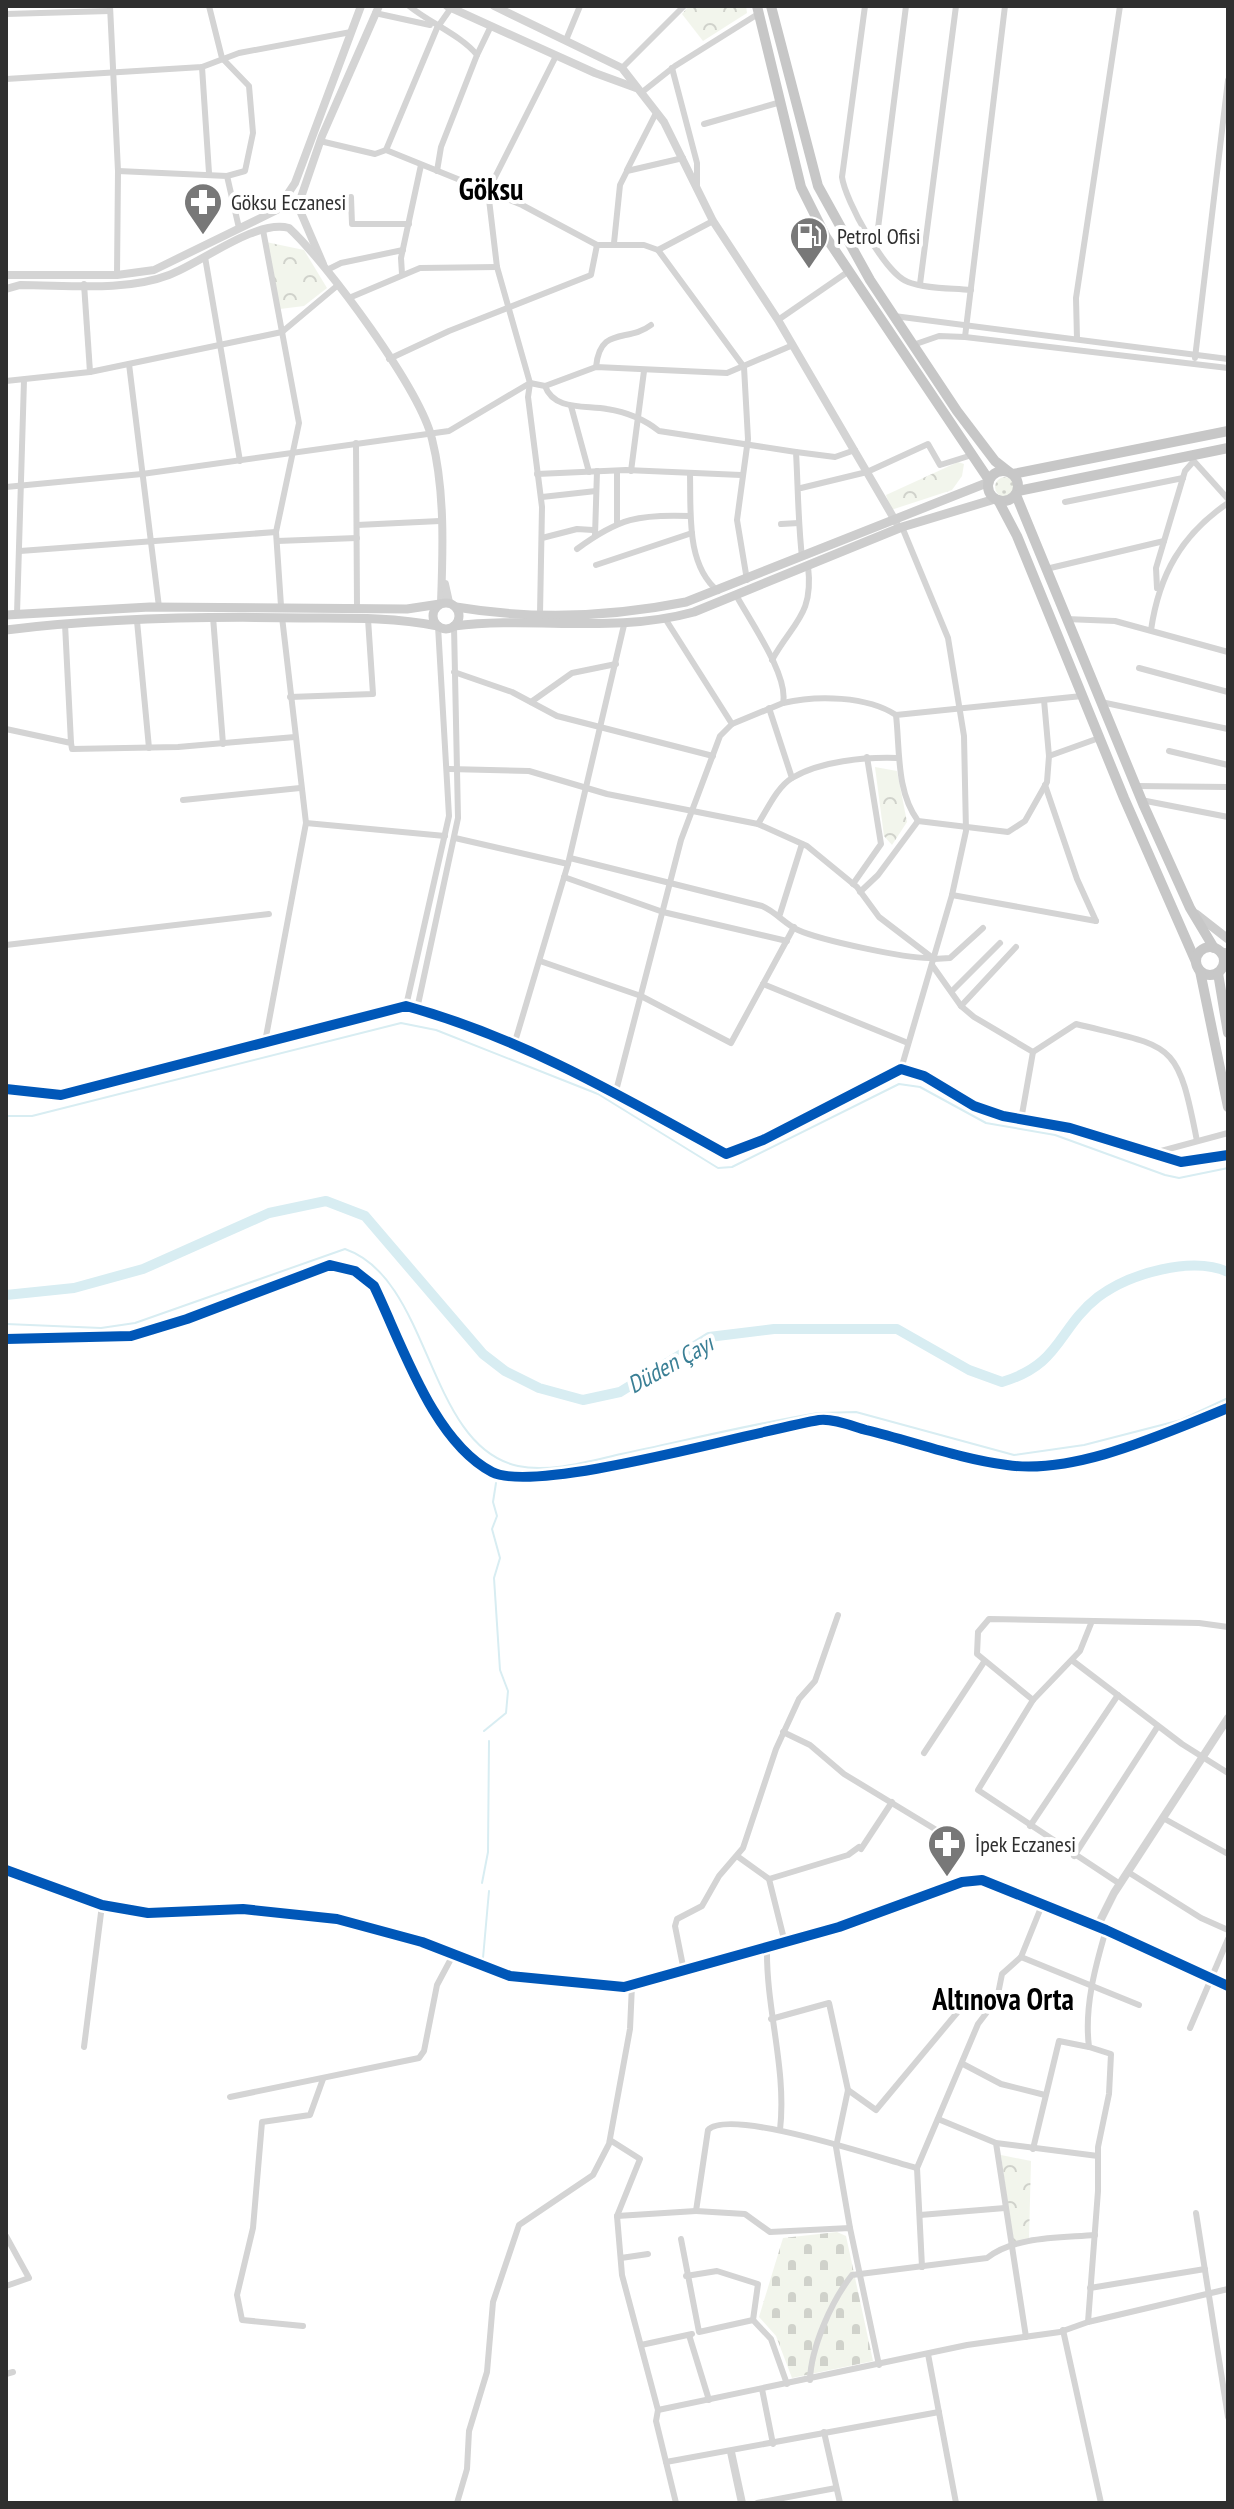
<svg xmlns="http://www.w3.org/2000/svg" width="1234" height="2509" font-family="'PT Sans Narrow',sans-serif">
  <style>
    .grass { fill: url(#grass-dots) }
    .forest { fill: url(#forest-crowns) }
    .cemetery { fill: url(#cemetery-stones) }
    .lines { fill: none; stroke-linecap: round; stroke-linejoin: round }
    .stream { stroke: #d8edf2; stroke-width: 2 }
    .river { stroke: #d8edf2; stroke-width: 10 }
    .minor { stroke: #d4d4d4; stroke-width: 6 }
    .tertiary { stroke: #d4d4d4; stroke-width: 8 }
    .secondary { stroke: #cdcdcd; stroke-width: 9 }
    .primary { stroke: #c7c7c7; stroke-width: 10 }
    .cycleway-casing { stroke: #fff; stroke-width: 15 }
    .cycleway { stroke: #0057b8; stroke-width: 10 }
    .labels { text-anchor: middle; dominant-baseline: central; stroke-width: 8; stroke-linejoin: round; paint-order: stroke }
    .poi-label { font-size: 22px; fill: #2f2f2f; stroke: #fff; text-anchor: start }
    .water-label { font-size: 24px; font-style: italic; fill: #3a7f95; stroke: #fff }
    .district-label { font-size: 30px; font-weight: bold; fill: #000; stroke: #fff }
  </style>
  <defs>
    <pattern id="grass-dots" width="8" height="8" patternUnits="userSpaceOnUse" patternTransform="scale(2)"><rect width="8" height="8" fill="#f2f5ec"/><path d="M2 2h.1M6 6h.1" fill="none" stroke="#d0d2cb" stroke-width="1.8" stroke-linecap="round"/></pattern>
    <pattern id="forest-crowns" width="20" height="18" patternUnits="userSpaceOnUse" patternTransform="scale(2)"><rect width="20" height="18" fill="#f2f5ec"/><path d="M2 6a3 3 0 1 1 6 0M12 15a3 3 0 1 1 6 0" fill="none" stroke="#d0d2cb"/></pattern>
    <pattern id="cemetery-stones" width="16" height="16" patternUnits="userSpaceOnUse" patternTransform="scale(2)"><rect width="16" height="16" fill="#f2f5ec"/><path d="M2 7V4a2 2 0 0 1 4 0v3zM10 15v-3a2 2 0 0 1 4 0v3z" fill="#d0d2cb"/></pattern>
  </defs>
  <rect width="100%" height="100%" fill="#fff"/>
  <circle class="grass" cx="1005" cy="487" r="10"/>
  <g class="forest">
    <path d="M689,6h57l1,7 -44,28 -21,-27z"/>
    <path d="M266,242l38,8 23,38 -23,18 -24,3z"/>
    <path d="M958,462l6,2 -2,12 -10,14 -61,20 -5,-15z"/>
    <path d="M875,767l22,4 10,51 -15,23 -8,-9z"/>
    <path d="M1001,2155l30,6 -2,78 -16,4z"/>
  </g>
  <path class="cemetery" d="M837,2232l9,4 27,125 -81,17 -16,-42 -17,-19 24,-79z"/>
  <g class="lines">
    <g class="stream">
      <path d="M6,1116h26l369,-93 35,7 162,64 120,74 14,-1 167,-83 21,3 66,36 69,12 110,40 14,3 49,-10"/>
      <path d="M6,1324l95,4 34,-5 210,-74c87,30 81,197 173,217 32,7 72,-5 103,-12 66,-14 131,-30 197,-41l38,-1 158,43 70,-10 97,-25 47,-22"/>
      <path d="M484,1731l22,-18 2,-22 -8,-21 -6,-92 6,-20 -8,-29 5,-13 -4,-14 3,-19"/>
      <path d="M482,1883l6,-31 1,-111"/>
      <path d="M483,1958l6,-67"/>
    </g>
    <path class="river" d="M6,1295l68,-7 69,-19 126,-56 57,-12 39,15 118,138 22,17 34,17 44,12 37,-8 89,-55 65,-8h123l72,41 33,12c60,-18 55,-53 96,-85 32,-24 94,-41 130,-25"/>
    <g class="minor">
      <path d="M110,6l8,165 -1,104"/>
      <path d="M209,6l13,52 27,28 4,47 -8,38 -18,5"/>
      <path d="M409,6c21,17 53,30 68,49l-36,92 -4,24"/>
      <path d="M865,6l-23,171c3,23 43,97 66,105 18,7 44,6 63,8"/>
      <path d="M375,13l55,12"/>
      <path d="M6,14l104,-3"/>
      <path d="M566,40l14,-34"/>
      <path d="M477,55l13,-27"/>
      <path d="M202,67l7,106"/>
      <path d="M622,68l62,-62"/>
      <path d="M672,68l25,95v23"/>
      <path d="M6,79l196,-12 37,-14 112,-21"/>
      <path d="M641,93l34,-27 83,-52"/>
      <path d="M704,124l77,-22"/>
      <path d="M320,141l55,13 11,-4 136,55 75,40h47l14,5 86,117 4,72 -11,81 10,60"/>
      <path d="M386,150l51,-122 14,-20"/>
      <path d="M627,170l29,-57"/>
      <path d="M118,171l109,5 12,52"/>
      <path d="M351,197l1,27h57"/>
      <path d="M263,230l36,193 -23,109 5,74"/>
      <path d="M614,243l6,-58 7,-14 56,-13"/>
      <path d="M876,244l30,-238"/>
      <path d="M658,250l55,-29"/>
      <path d="M205,257l35,204"/>
      <path d="M327,270l14,-7 62,-13"/>
      <path d="M402,274l-1,-16 20,-93"/>
      <path d="M84,284l6,88"/>
      <path d="M920,284l36,-278"/>
      <path d="M349,298l71,-30 77,-1"/>
      <path d="M894,316l334,43"/>
      <path d="M778,320l71,-49"/>
      <path d="M965,337l40,-331"/>
      <path d="M1077,339l-1,-41 44,-292"/>
      <path d="M913,345l26,-9 26,1 263,31"/>
      <path d="M1195,358l33,-278"/>
      <path d="M389,359l60,-28 142,-56 6,-30"/>
      <path d="M129,364l30,243"/>
      <path d="M596,367c4,-42 32,-24 55,-42"/>
      <path d="M6,381l84,-9 192,-40 56,-47"/>
      <path d="M545,386l51,-19 131,6 66,-28"/>
      <path d="M571,406l18,66"/>
      <path d="M356,443l1,164"/>
      <path d="M796,452l39,5 20,-7"/>
      <path d="M1192,459l36,40"/>
      <path d="M617,471v51"/>
      <path d="M631,471l13,-100"/>
      <path d="M537,474l89,-4 115,5"/>
      <path d="M690,475c1,38 -4,90 28,116"/>
      <path d="M6,487l136,-13 307,-43 81,-48 15,3c9,25 41,19 62,23 19,3 37,10 52,22l137,21c2,35 2,70 6,105"/>
      <path d="M801,488l66,-16 61,-28 12,21 32,-10"/>
      <path d="M542,497l54,-6"/>
      <path d="M1065,502l118,-24"/>
      <path d="M781,524l18,-1"/>
      <path d="M357,525l83,-4"/>
      <path d="M595,536l2,-65"/>
      <path d="M542,538l35,-9 16,1"/>
      <path d="M277,541l80,-3"/>
      <path d="M577,549c42,-31 62,-35 113,-33"/>
      <path d="M20,551l256,-19"/>
      <path d="M596,565l96,-32"/>
      <path d="M1046,569l118,-28"/>
      <path d="M1157,588l-1,-20 29,-97 7,-8"/>
      <path d="M17,614l7,-234"/>
      <path d="M540,614l2,-107 -14,-110 2,-14 -33,-116 -9,-76 68,-135"/>
      <path d="M213,617l10,127"/>
      <path d="M1066,619l49,2 113,31"/>
      <path d="M666,620l66,104"/>
      <path d="M137,621l12,127"/>
      <path d="M65,624l6,119"/>
      <path d="M1151,630c8,-55 30,-95 77,-127"/>
      <path d="M772,660c21,-38 42,-45 36,-94"/>
      <path d="M1139,668l89,24"/>
      <path d="M454,672l58,20 45,24 156,40"/>
      <path d="M290,697l83,-3 -5,-75"/>
      <path d="M531,702l41,-29 44,-9"/>
      <path d="M1101,702l127,27"/>
      <path d="M783,703c34,-8 84,-7 113,12 4,35 0,76 22,106l90,11 17,-11 22,-39 2,-26 -5,-56"/>
      <path d="M769,708l23,70"/>
      <path d="M896,715l186,-19"/>
      <path d="M6,729l65,14 1,6 106,-2 117,-10"/>
      <path d="M1169,751l59,14"/>
      <path d="M1049,756l50,-18"/>
      <path d="M449,769l80,2 78,23 151,30 49,22 50,41 22,30 55,42 16,-1 33,-30"/>
      <path d="M1045,785l32,94 19,42"/>
      <path d="M1136,786l92,1"/>
      <path d="M183,800l117,-12"/>
      <path d="M1141,800l87,17"/>
      <path d="M306,823l139,13"/>
      <path d="M758,824c9,-14 19,-37 34,-46 28,-17 73,-21 105,-20"/>
      <path d="M455,838l113,26"/>
      <path d="M570,858l192,48c14,6 23,18 36,24 22,10 109,29 133,28"/>
      <path d="M564,877l99,35 124,29"/>
      <path d="M853,884l28,-40 -14,-87"/>
      <path d="M860,892l18,-17 40,-54"/>
      <path d="M952,895l144,26"/>
      <path d="M780,914l22,-70"/>
      <path d="M6,945l263,-31"/>
      <path d="M540,961l101,35 90,47 63,-116"/>
      <path d="M932,965l29,41 13,11 59,35 -12,68"/>
      <path d="M763,984l145,59"/>
      <path d="M952,991l48,-48"/>
      <path d="M406,1006l43,-190 -11,-190"/>
      <path d="M961,1006l55,-59"/>
      <path d="M417,1009l41,-191 -4,-192"/>
      <path d="M265,1042l41,-219 -24,-206"/>
      <path d="M514,1045l54,-181 56,-239"/>
      <path d="M1033,1052l43,-28c98,24 101,15 121,117"/>
      <path d="M901,1069l51,-174 14,-64 -2,-95 -16,-98 -46,-111"/>
      <path d="M6,1089l55,6 345,-89c114,31 217,91 320,148l37,-14 138,-71 23,7 50,30 29,10 67,12 111,34 47,-7"/>
      <path d="M616,1091l65,-251 39,-104 12,-12 51,-21c6,-27 -33,-82 -47,-108"/>
      <path d="M1150,1154l78,-21"/>
      <path d="M6,1339l125,-3 56,-17 143,-54 25,6 19,15c28,58 59,155 118,186 45,23 267,-42 327,-52 14,-2 33,6 47,10 46,11 94,29 141,35 69,10 158,-32 221,-57"/>
      <path d="M1092,1621l-12,30 -47,49 -55,90 142,94"/>
      <path d="M1073,1661l109,83 46,29"/>
      <path d="M1033,1700l-56,-46 1,-22 11,-13 210,4 29,4"/>
      <path d="M783,1732l27,13 34,29 99,60"/>
      <path d="M924,1753l60,-91"/>
      <path d="M1163,1818l65,36"/>
      <path d="M1030,1826l88,-131"/>
      <path d="M861,1849l31,-47"/>
      <path d="M737,1856l32,23 16,64"/>
      <path d="M1074,1856l84,-130"/>
      <path d="M1128,1872l73,46 27,12"/>
      <path d="M769,1879l79,-24 11,-8"/>
      <path d="M767,1949c-1,60 20,121 13,181"/>
      <path d="M1021,1957l118,48"/>
      <path d="M684,1971l-9,-45 2,-7 25,-13 17,-30 24,-28 33,-99 23,-50 16,-18 23,-66"/>
      <path d="M771,2019l58,-16 19,87 -12,57 14,81"/>
      <path d="M1190,2028l38,-89"/>
      <path d="M84,2047l18,-142"/>
      <path d="M963,2064l38,20 44,11"/>
      <path d="M848,2090l28,20 85,-102 24,-12 12,3"/>
      <path d="M230,2097l189,-39 5,-7 13,-66 16,-30"/>
      <path d="M938,2119l58,24 102,13"/>
      <path d="M610,2140l30,19 -23,57 5,59 36,135 309,-65 93,-13 28,-10 10,-131v-44l11,-53 2,-40 -22,-7c-5,-39 6,-80 17,-117"/>
      <path d="M996,2143l30,194"/>
      <path d="M1033,2149l26,-108 30,6"/>
      <path d="M1196,2213l32,204"/>
      <path d="M920,2215l85,-7"/>
      <path d="M617,2216l79,-5"/>
      <path d="M6,2236l23,42 -23,8"/>
      <path d="M681,2239l18,93 54,-12 18,19 16,45"/>
      <path d="M621,2258l27,-4"/>
      <path d="M922,2267l-5,-99 61,-144 19,-25 5,-25 19,-17 21,-52"/>
      <path d="M686,2276l31,-5 41,13 -5,36"/>
      <path d="M1090,2288l115,-19"/>
      <path d="M1088,2322l140,-33"/>
      <path d="M303,2326l-61,-6 -5,-25 16,-67 9,-106 48,-7 13,-36"/>
      <path d="M1063,2330l38,173"/>
      <path d="M689,2335l20,65"/>
      <path d="M641,2345l51,-11"/>
      <path d="M928,2354l28,149"/>
      <path d="M879,2365l-29,-137 -80,4 -25,-18 -49,-3 12,-81c22,-23 174,29 209,38"/>
      <path d="M6,2374l7,-2"/>
      <path d="M810,2380c1,-33 22,-80 42,-105l135,-17c28,-22 74,-20 108,-23"/>
      <path d="M762,2389l11,55"/>
      <path d="M658,2410l-2,11 20,82"/>
      <path d="M824,2432l16,71"/>
      <path d="M666,2462l273,-50"/>
      <path d="M457,2503l10,-34 2,-38 18,-59 6,-70 26,-77 74,-50 16,-31 21,-115 2,-44"/>
      <path d="M757,2503l79,-15"/>
    </g>
    <g class="tertiary">
      <path d="M447,6l148,67 41,15"/>
      <path d="M494,6l128,62 42,54 49,99 65,99 118,202"/>
      <path d="M323,264l-25,-58 24,-70 57,-130"/>
      <path d="M6,275h111l37,-5 123,-60 18,-27 66,-177"/>
      <path d="M6,289l14,-4c47,0 105,7 149,-10 32,-12 87,-56 120,-47 38,35 131,161 143,211 13,51 11,111 9,164"/>
      <path d="M445,584l4,18"/>
      <path d="M6,1870l96,35 46,8 95,-4 94,10 85,23 88,34 114,11 215,-60 123,-45 20,-2 124,50 122,56"/>
      <path d="M1097,1927l17,-34 114,-175"/>
      <path d="M731,2452l11,51"/>
    </g>
    <g class="secondary">
      <circle cx="446" cy="616" r="13"/>
      <path d="M456,607c77,13 155,10 230,-5l303,-120"/>
      <path d="M6,615l144,-8 257,2 33,-5"/>
      <path d="M454,626c80,-10 160,8 240,-14l208,-85 93,-28"/>
      <path d="M6,630c98,-12 199,-14 298,-12 45,0 90,-1 134,8"/>
      <path d="M1196,914l32,25"/>
      <path d="M1220,952l8,1"/>
    </g>
    <g class="primary">
      <path d="M757,6l44,181 25,50 163,243"/>
      <path d="M771,6l47,180 52,94 87,131 38,50 14,11"/>
      <circle cx="1003" cy="486" r="15"/>
      <path d="M1013,474l215,-43"/>
      <path d="M1018,491l210,-43"/>
      <path d="M1016,495l128,311 46,102 24,40"/>
      <path d="M998,500l19,36 107,262 72,164"/>
      <circle cx="1210" cy="961" r="14"/>
      <path d="M1200,971l28,136"/>
      <path d="M1218,973l10,60"/>
    </g>
    <g class="cycleway-casing">
      <g id="cycleway">
        <path d="M6,1089l55,6 345,-89c114,31 217,91 320,148l37,-14 138,-71 23,7 50,30 29,10 67,12 111,34 47,-7"/>
        <path d="M6,1339l125,-3 56,-17 143,-54 25,6 19,15c28,58 59,155 118,186 45,23 267,-42 327,-52 14,-2 33,6 47,10 46,11 94,29 141,35 69,10 158,-32 221,-57"/>
        <path d="M6,1870l96,35 46,8 95,-4 94,10 85,23 88,34 114,11 215,-60 123,-45 20,-2 124,50 122,56"/>
      </g>
    </g>
    <use href="#cycleway" class="cycleway"/>
  </g>
  <defs>
    <g id="pharmacy-pin" transform="scale(2)"><path d="M0 17L-7.5 6A9.5 9.5 0 1 1 7.5 6Z" fill="#787878" stroke="#fff"/><path d="M-2-6h4v4h4v4h-4v4h-4v-4h-4v-4h4Z" fill="#fff"/></g>
    <g id="fuel-pin" transform="scale(2)"><path d="M0 17L-7.5 6A9.5 9.5 0 1 1 7.5 6Z" fill="#787878" stroke="#fff"/><path d="M-5.5-6h7V0h2V4h1.3V-2.5L3-4.5l.8-.8L6-3V5H2.5V1h-1V6h-7ZM-4.2-4.7v3.2H.2V-4.7Z" fill="#fff"/></g>
  </defs>
  <g fill-rule="evenodd">
    <use href="#pharmacy-pin" x="203" y="202"/>
    <use href="#fuel-pin" x="809" y="236"/>
    <use href="#pharmacy-pin" x="947" y="1844"/>
  </g>
  <g class="labels">
    <g class="poi-label">
      <text x="231" y="202">Göksu Eczanesi</text>
      <text x="837" y="236">Petrol Ofisi</text>
      <text x="975" y="1844">İpek Eczanesi</text>
    </g>
    <g class="water-label">
      <text transform="translate(670 1364) rotate(-29)">Düden Çayı</text>
    </g>
    <g class="district-label">
      <text x="491" y="188">Göksu</text>
      <text x="1003" y="1998">Altınova Orta</text>
    </g>
  </g>
  <rect width="1234" height="2509" fill="none" stroke="#2f2f2f" stroke-width="16"/>
</svg>
